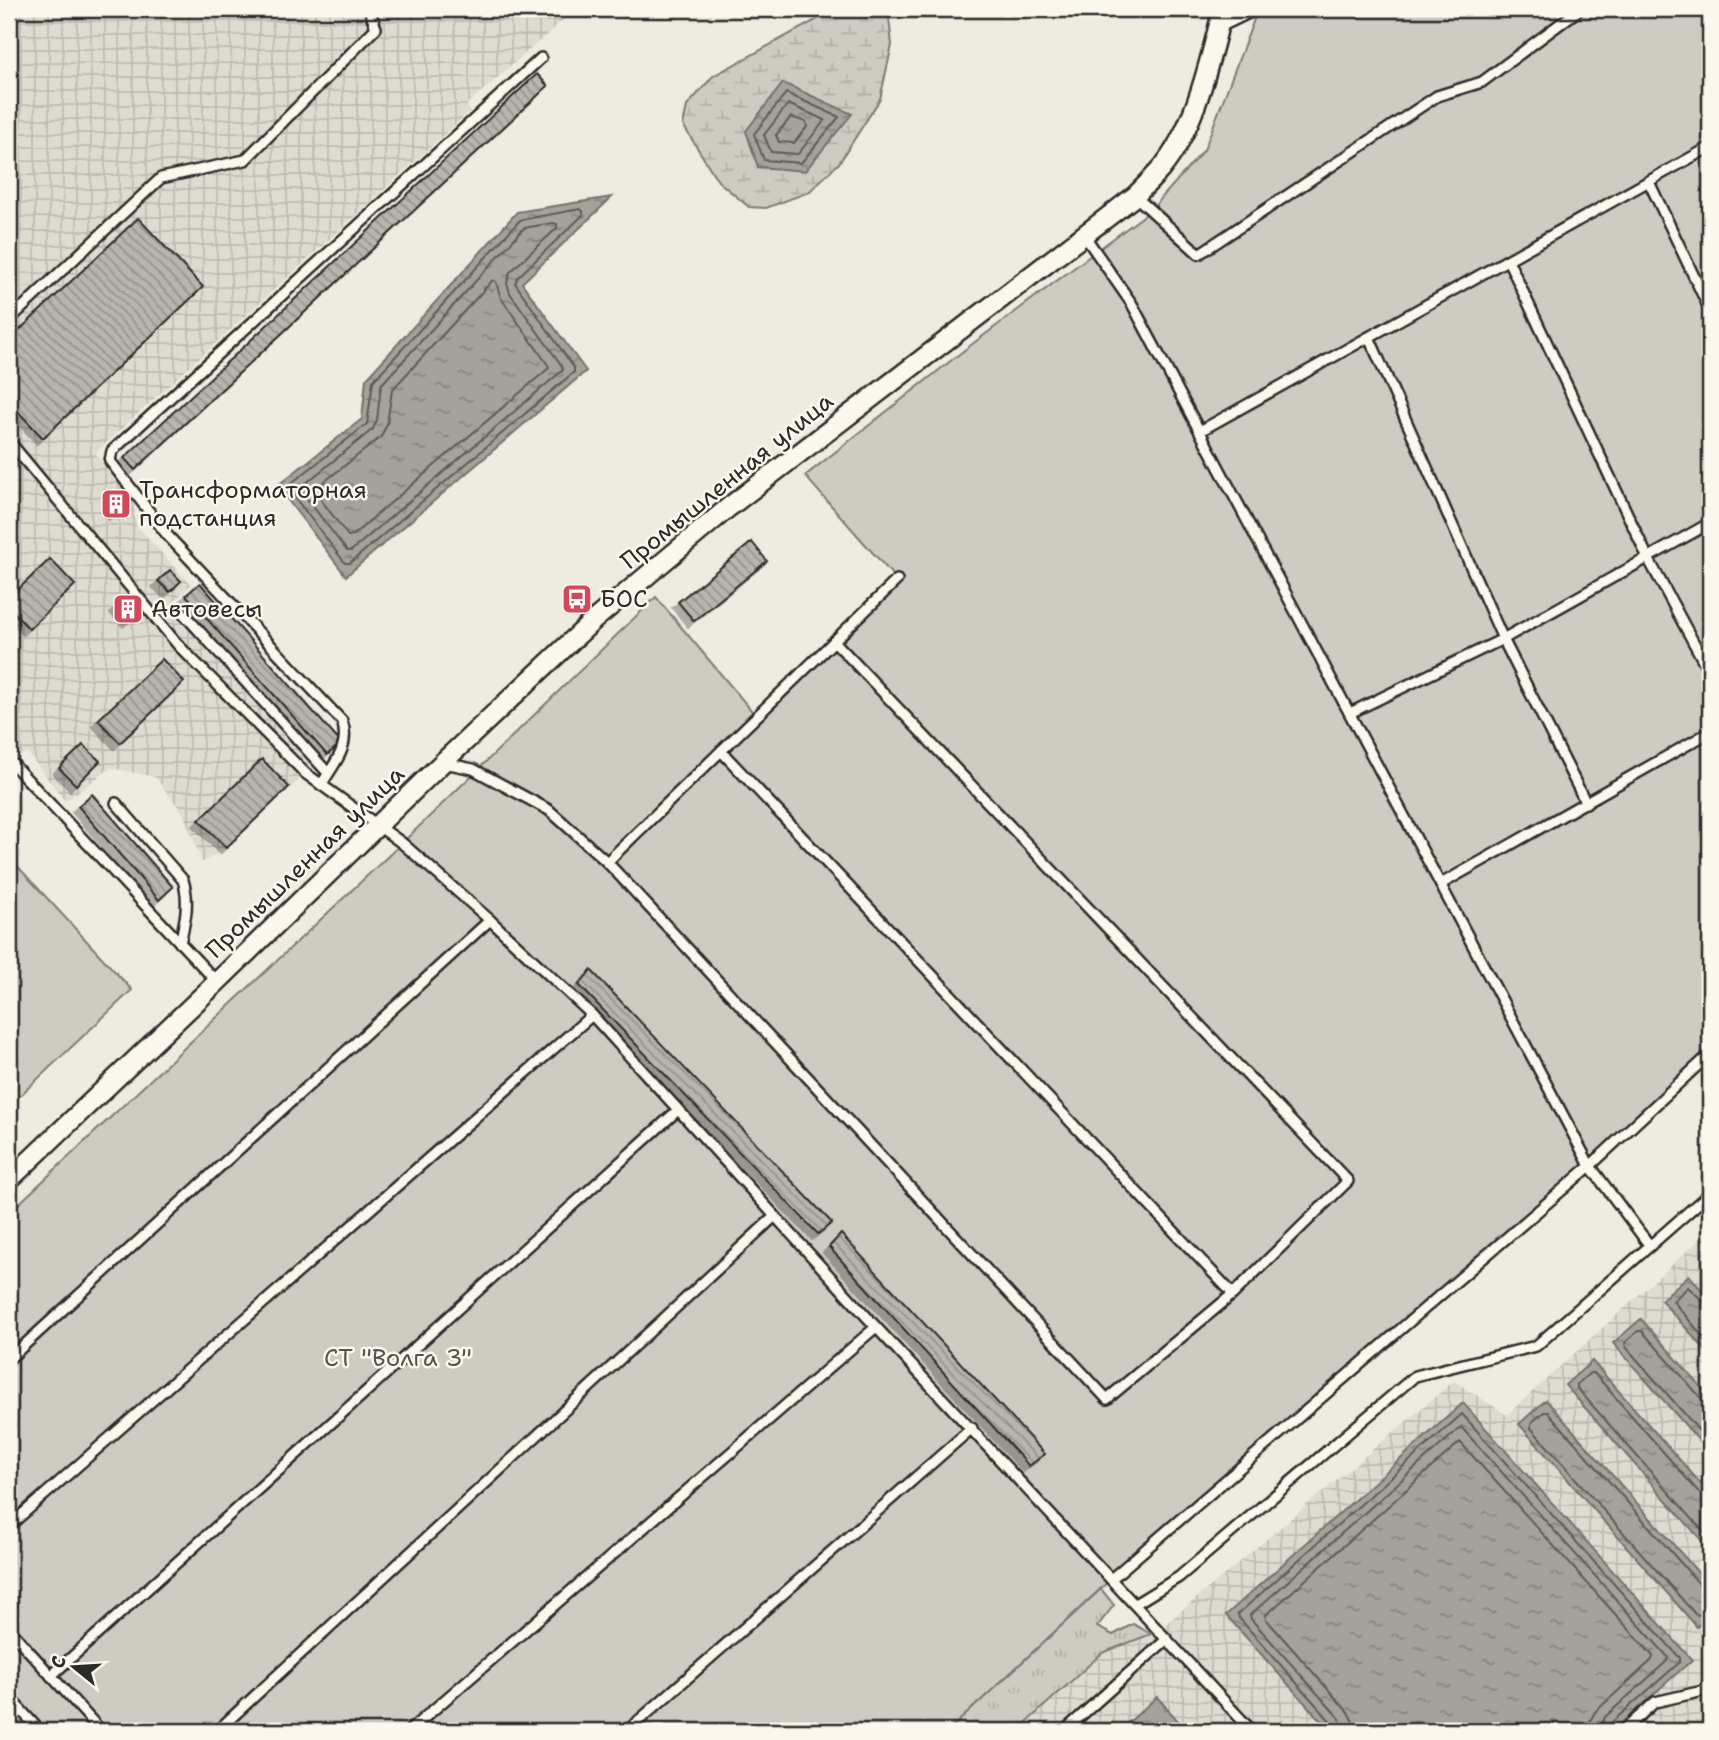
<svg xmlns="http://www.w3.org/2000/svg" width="1719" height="1740" font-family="'Shantell Sans',sans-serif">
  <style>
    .industrial { fill: url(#industrial-grid) }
    .grass { fill: url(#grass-tufts); stroke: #7c7b76; stroke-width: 2 }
    .wetland { fill: url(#wetland-marsh); stroke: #7c7b76; stroke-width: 2 }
    .garden { fill: #cecbc2; stroke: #7c7b76; stroke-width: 2 }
    .water { fill: url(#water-ripples); stroke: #74726e; stroke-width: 2 }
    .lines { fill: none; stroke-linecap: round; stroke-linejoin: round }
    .shore { stroke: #5b5b57; stroke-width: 2 }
    .building { fill: url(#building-back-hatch); stroke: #2b2b2b; stroke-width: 2; filter: url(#shadow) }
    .service-casing { stroke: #2b2b2b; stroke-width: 14 }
    .minor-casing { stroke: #2b2b2b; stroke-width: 23 }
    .service { stroke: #fbf7ec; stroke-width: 9 }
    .minor { stroke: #fbf7ec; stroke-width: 18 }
    .labels { text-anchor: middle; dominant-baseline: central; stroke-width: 5; stroke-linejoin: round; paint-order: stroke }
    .street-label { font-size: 24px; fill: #2b2b2b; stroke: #fbf7ec }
    .poi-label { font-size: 24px; fill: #2b2b2b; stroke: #fbf7ec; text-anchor: start }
    .park-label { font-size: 24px; fill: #545351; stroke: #fbf7ec }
  </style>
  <defs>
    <pattern id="industrial-grid" width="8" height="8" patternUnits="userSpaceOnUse" patternTransform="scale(1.75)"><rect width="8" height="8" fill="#dedbd1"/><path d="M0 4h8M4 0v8" fill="none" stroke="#bfbcb4"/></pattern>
    <pattern id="grass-tufts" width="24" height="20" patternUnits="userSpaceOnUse" patternTransform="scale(1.75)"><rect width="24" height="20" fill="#cecbc2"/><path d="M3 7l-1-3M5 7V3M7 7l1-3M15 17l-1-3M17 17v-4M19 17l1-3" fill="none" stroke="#b1aea7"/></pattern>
    <pattern id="wetland-marsh" width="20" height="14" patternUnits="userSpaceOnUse" patternTransform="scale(1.75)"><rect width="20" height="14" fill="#cecbc2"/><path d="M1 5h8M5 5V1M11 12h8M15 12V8" fill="none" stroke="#b1aea7"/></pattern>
    <pattern id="water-ripples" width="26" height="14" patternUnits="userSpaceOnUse" patternTransform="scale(1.75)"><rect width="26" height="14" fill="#a4a29a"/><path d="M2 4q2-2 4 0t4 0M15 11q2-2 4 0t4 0" fill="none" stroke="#86847e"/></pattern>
    <pattern id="building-back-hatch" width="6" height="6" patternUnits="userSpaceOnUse" patternTransform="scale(1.75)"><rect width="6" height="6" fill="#b8b5ae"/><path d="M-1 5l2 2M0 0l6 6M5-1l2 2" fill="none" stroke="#96938e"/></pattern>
    <filter id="shadow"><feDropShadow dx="-6" dy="6" stdDeviation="0" flood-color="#0004"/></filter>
  </defs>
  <rect width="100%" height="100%" fill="#eeebe0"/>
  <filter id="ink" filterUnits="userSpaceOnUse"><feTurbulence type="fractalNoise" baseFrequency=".0143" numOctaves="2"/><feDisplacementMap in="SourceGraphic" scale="14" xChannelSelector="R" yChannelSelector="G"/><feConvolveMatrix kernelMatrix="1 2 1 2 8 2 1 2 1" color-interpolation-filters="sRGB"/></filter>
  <g filter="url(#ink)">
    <g class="industrial">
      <path d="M9,9h548l9,9 -99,86 2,8 -374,341 38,45 3,27 55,60 -23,22 145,160 -87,81 -24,14 -19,-49 -28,-36 -44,-9 -46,33 -37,-48 -16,3 -3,2z"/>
      <path d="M1710,1230v501h-693l85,-78 49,-19 16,-11 287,-242 53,34z"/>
    </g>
    <path class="grass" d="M1101,1589l13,16 -17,22 16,8 20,-11 18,10 -49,19 -85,78h-69z"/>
    <path class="wetland" d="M836,9h41l12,9 3,27 -12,54 -41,64 -30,29 -43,16 -17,-1 -31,-26 -35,-56 4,-19 26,-30z"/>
    <g class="garden">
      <path d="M1258,9h452v1045l-120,112 -479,413 -163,152h-939v-518l393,-370 254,-246 100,119 141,-136 -92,-104 162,-128 183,-137 54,-61z"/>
      <path d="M9,857l123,133 -123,116z"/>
    </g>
    <g class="water">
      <path d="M783,83l69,31 -47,57 -47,-4 -12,-36z"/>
      <path d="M612,197l-90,86 64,88 -240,205 -69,-90 85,-67 4,-40 151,-167z"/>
      <path d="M1689,1275l21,25v55l-49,-55z"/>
      <path d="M1641,1319l69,78v56l-97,-110z"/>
      <path d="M1592,1361l118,133v56l-145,-165z"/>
      <path d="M1546,1400l164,186v29l-13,12 -178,-203z"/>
      <path d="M1463,1403l229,257 -80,71h-282l-104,-116z"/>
      <path d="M1157,1697l30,34h-68z"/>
    </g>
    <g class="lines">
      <g class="shore">
        <path d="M786,93l53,24 -38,46 -37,-3 -10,-26z"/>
        <path d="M788,104l37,16 -27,34 -27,-2 -7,-17z"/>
        <path d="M791,117l15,5 1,5 -13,16 -15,-1 -3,-7z"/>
        <path d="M580,209l3,2v4l-65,62 -3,6 59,85v4l-224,191h-5l-56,-73v-5l78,-61 6,-43 147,-161z"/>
        <path d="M553,223l4,1v4l-47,44 -3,11 3,10 52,73 1,4 -212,181h-4l-46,-60v-4l72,-58 4,-9 4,-35 143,-157z"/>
        <path d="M493,280l3,2 5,16 47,67 1,3 -196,167 -5,1 -32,-43 -1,-4 66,-52 6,-13 5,-34z"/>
        <path d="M1710,1304l-6,-2 -16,-15 -15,14 37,44"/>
        <path d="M1710,1401l-8,-2 -60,-68h-4l-13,12 1,4 84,96"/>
        <path d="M1710,1498l-8,-2 -108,-123h-4l-13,11v4l133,151"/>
        <path d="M1710,1590l-8,-3 -154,-175h-4l-13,11v5l164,186 4,1 11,-5"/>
        <path d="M1335,1731l-2,-7 -94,-106 -1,-4 224,-200 218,244v4l-69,61 -3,8"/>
        <path d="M1344,1731l-4,-12 -89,-100 -1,-4 211,-188 207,230 -1,4 -62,56 -6,14"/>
        <path d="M1354,1731l-1,-9 -5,-10 -82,-93 -1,-3 195,-174 193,214 -1,4 -57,52 -5,9 -1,10"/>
      </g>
    </g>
    <g class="building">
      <path d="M537,74l11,12 -413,384 -11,-12z"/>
      <path d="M138,218l65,69 -160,151 -34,-36v-62z"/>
      <path d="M117,495l9,8 -11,11 -8,-9z"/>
      <path d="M752,542l15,19 -73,60 -16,-19z"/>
      <path d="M50,559l25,26 -46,44 -20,-22v-9z"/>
      <path d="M170,570l11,11 -11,11 -12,-11z"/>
      <path d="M200,583l141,160 -14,12 -141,-160z"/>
      <path d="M126,597l14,15 -11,9 -13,-14z"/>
      <path d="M162,659l22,23 -64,61 -22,-23z"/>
      <path d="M83,745l17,16 -24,24 -17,-17z"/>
      <path d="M262,759l27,28 -63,61 -27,-28z"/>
      <path d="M92,794l81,93 -14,13 -81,-94z"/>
      <path d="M591,970l241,253 -14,11 -239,-249z"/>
      <path d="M841,1234l204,220 -16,12 -200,-219z"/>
    </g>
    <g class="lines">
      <g class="service-casing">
        <g id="service">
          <path d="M1218,28l39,-19"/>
          <path d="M1649,182l61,128"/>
          <path d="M1135,196l64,58 238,-158 45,-14 98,-73"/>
          <path d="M1084,235l48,69 458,862 60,80"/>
          <path d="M1508,260l140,298 62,115"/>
          <path d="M9,320l152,-142 84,-18 131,-132 -7,-19"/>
          <path d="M1369,337l134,302 83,164"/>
          <path d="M1200,431l510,-284"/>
          <path d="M9,441l169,204 127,128 97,70 88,77 102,95 284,312 376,404"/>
          <path d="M183,613l145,160"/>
          <path d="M834,641l514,540 -115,113"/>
          <path d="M1350,713l153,-74 207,-116"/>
          <path d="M9,760l208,222"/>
          <path d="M444,763l29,6 76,41 58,52 500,537 126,-105 -512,-543 176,-171"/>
          <path d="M321,785c13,-21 30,-39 21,-64l-174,-185 -58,-75 2,-10 429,-393"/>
          <path d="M116,803l67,77c7,22 2,41 -3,63"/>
          <path d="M607,862l114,-111"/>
          <path d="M1441,884l269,-152"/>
          <path d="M9,1359l481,-439"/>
          <path d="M9,1526l583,-511"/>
          <path d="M1111,1579l479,-413 120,-112"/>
          <path d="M1135,1604l44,-27 236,-201 121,-30 174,-153"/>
          <path d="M9,1629l92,102"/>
          <path d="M51,1676l627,-566"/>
          <path d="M9,1697l31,34"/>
          <path d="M217,1731l558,-515"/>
          <path d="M409,1731l467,-404"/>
          <path d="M627,1731l345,-303"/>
          <path d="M1064,1731l103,-92"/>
          <path d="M1623,1731l32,-29 48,-11 7,-7"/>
        </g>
      </g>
      <g class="minor-casing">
        <path id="minor" d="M9,1180l208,-198 225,-219 153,-144 134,-112 406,-311c9,-9 18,-18 26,-27 36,-44 48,-108 62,-160"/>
      </g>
      <use href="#service" class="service"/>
      <use href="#minor" class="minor"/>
    </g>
  </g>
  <defs>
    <g id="building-square" transform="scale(1.575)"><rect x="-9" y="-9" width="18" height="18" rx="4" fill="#d1495b" stroke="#fbf7ec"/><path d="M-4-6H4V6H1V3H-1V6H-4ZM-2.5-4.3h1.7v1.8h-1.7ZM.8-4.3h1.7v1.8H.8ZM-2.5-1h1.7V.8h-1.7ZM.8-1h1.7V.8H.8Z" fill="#fff"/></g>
    <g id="bus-square" transform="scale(1.575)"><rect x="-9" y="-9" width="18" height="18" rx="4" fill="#d1495b" stroke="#fbf7ec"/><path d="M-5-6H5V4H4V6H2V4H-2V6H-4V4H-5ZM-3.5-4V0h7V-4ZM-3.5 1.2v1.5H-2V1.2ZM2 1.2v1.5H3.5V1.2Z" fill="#fff"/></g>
  </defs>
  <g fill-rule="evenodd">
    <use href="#building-square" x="116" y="504"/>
    <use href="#bus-square" x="577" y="599"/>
    <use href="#building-square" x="128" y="609"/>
  </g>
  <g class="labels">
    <g class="street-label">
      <text transform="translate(727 481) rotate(-39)">Промышленная улица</text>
      <text transform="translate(305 862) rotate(-44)">Промышленная улица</text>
    </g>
    <g class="poi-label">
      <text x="139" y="490">Трансформаторная<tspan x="139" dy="28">подстанция</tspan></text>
      <text x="600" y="599">БОС</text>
      <text x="151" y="609">Автовесы</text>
    </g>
    <g class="park-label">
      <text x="398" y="1358">СТ "Волга 3"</text>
    </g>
  </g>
  <rect width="1719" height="1740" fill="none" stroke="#fbf7ec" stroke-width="35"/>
  <rect x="18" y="18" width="1684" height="1705" fill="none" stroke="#2b2b2b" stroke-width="2.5" filter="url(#ink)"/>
  <g transform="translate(74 1667) rotate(288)" stroke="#fbf7ec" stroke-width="5" paint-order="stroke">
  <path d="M0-5L12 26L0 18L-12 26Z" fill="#2b2b2b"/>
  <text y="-10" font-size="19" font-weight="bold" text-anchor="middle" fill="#2b2b2b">С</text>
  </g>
</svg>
